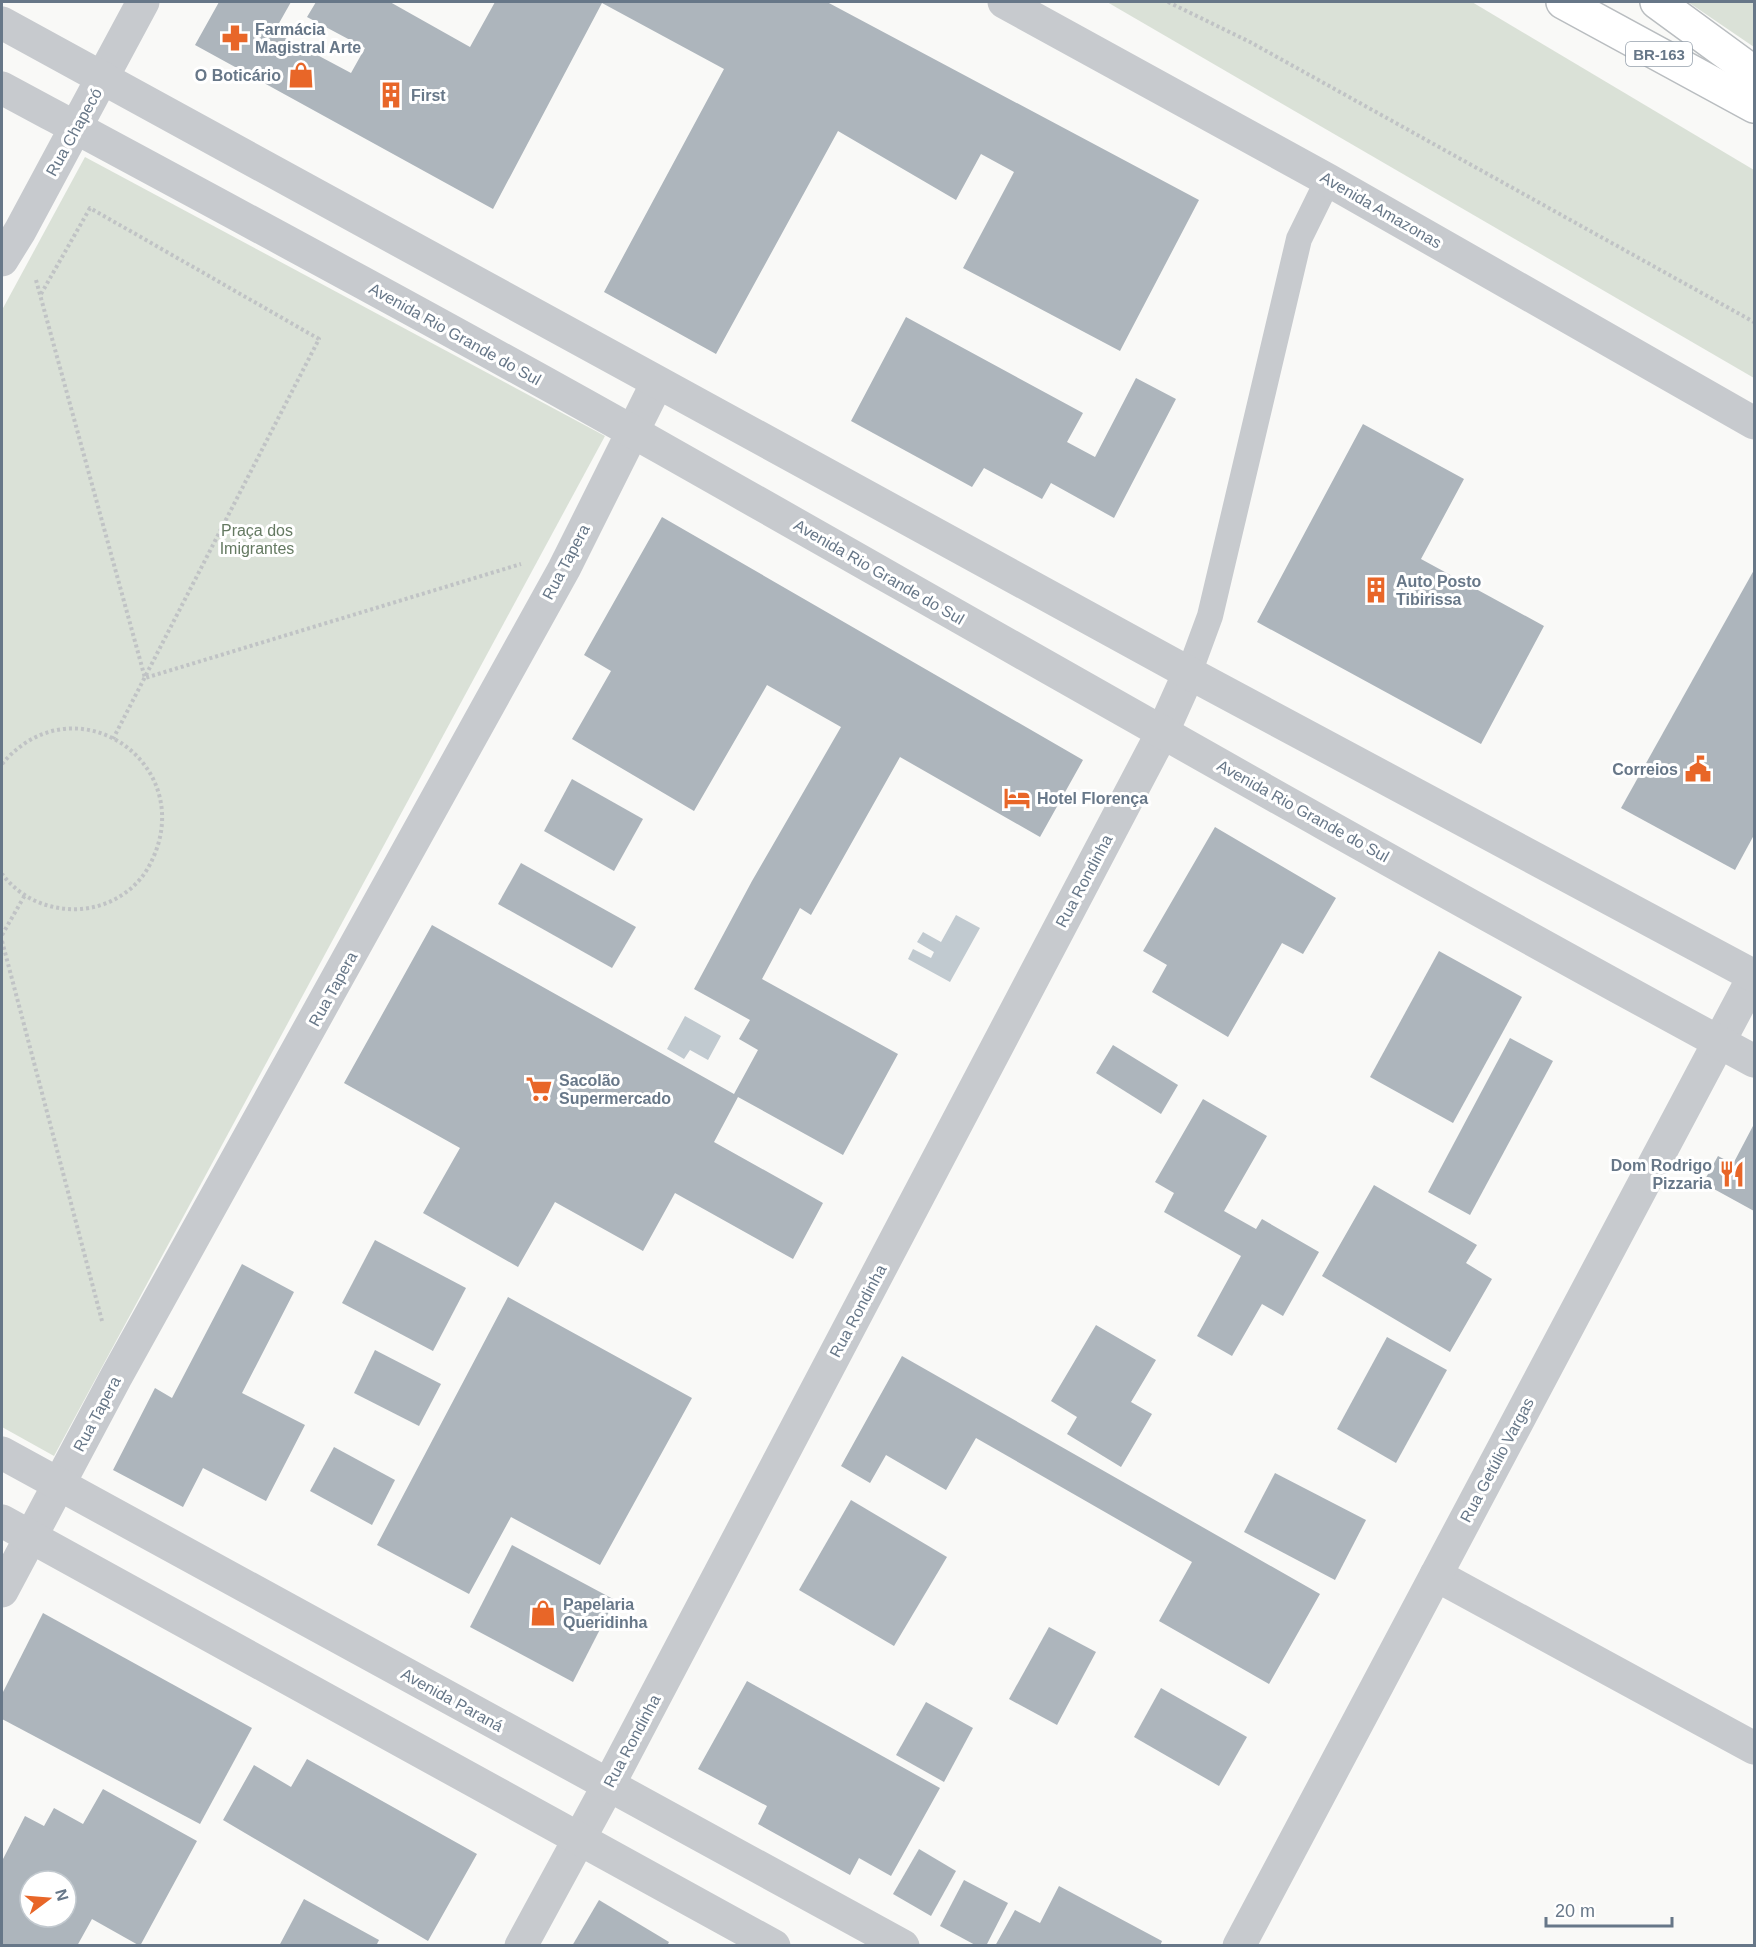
<svg xmlns="http://www.w3.org/2000/svg" width="1756" height="1947" font-family="Helvetica,sans-serif">
  <style>
    .green { fill: #dae1d7 }
    .water { fill: #c1cad0 }
    .building { fill: #adb5bc; fill-rule: evenodd }
    .lines { fill: none; stroke-linecap: round; stroke-linejoin: round }
    .trunk-casing { stroke: #b9bdc0; stroke-width: 36 }
    .path { stroke: #c0c3c5; stroke-width: 4; stroke-dasharray: 3 3; stroke-linecap: butt }
    .service { stroke: #c7cace; stroke-width: 26 }
    .minor { stroke: #c7cace; stroke-width: 33 }
    .tertiary { stroke: #c7cace; stroke-width: 33 }
    .trunk { stroke: #fff; stroke-width: 33 }
    .labels { text-anchor: middle; dominant-baseline: central; stroke-width: 6; stroke-linejoin: round; paint-order: stroke }
    .shield { fill: #fff; stroke: #95a0ac; stroke-width: 1.5 }
    .shield-label { font-size: 15px; font-weight: bold; fill: #677788 }
    .poi-label { font-size: 16px; font-weight: bold; fill: #677788; stroke: #fff; text-anchor: start }
    .street-label { font-size: 16px; fill: #677788; stroke: #fff }
    .park-label { font-size: 16px; fill: #657a62; stroke: #fff }
  </style>
  <rect width="100%" height="100%" fill="#f9f9f7"/>
  <g class="green">
    <path d="M1107,2h365l282,168v208z"/>
    <path d="M1688,2h66v45z"/>
    <path d="M85,157l520,279 -551,1020 -52,-29v-1117z"/>
  </g>
  <g class="water">
    <path d="M956,915l24,13 -30,54 -42,-23 5,-10 18,9 3,-6 -17,-10 6,-10 18,10z"/>
    <path d="M685,1016l36,20 -13,24 -18,-10 -6,9 -17,-10z"/>
  </g>
  <g class="building">
    <path d="M219,2h72l-17,30 77,41 14,-25 -58,-31 9,-15h74l80,45 25,-45h332l372,198 -79,151 -157,-83 51,-96 -33,-18 -25,46 -118,-69 -122,223 -112,-62 120,-223 -122,-66 -109,206 -298,-164z"/>
    <path d="M906,317l177,96 -16,29 28,15 41,-79 40,21 -62,119 -63,-35 -9,16 -58,-31 -12,19 -121,-66z"/>
    <path d="M1363,424l101,55 -43,80 123,67 -63,118 -224,-122z"/>
    <path d="M662,517l421,243 -43,77 -140,-80 -89,158 -11,-7 -38,71 136,75 -55,101 -105,-58 -24,45 109,61 -30,56 -118,-66 -32,58 -88,-49 -37,65 -95,-54 37,-65 -116,-65 88,-158 302,169 24,-44 -19,-11 11,-19 -56,-31 58,-108 89,-154 -74,-42 -73,126 -122,-72 39,-68 -27,-16z"/>
    <path d="M1754,570v265l-19,35 -114,-62z"/>
    <path d="M572,779l71,40 -29,52 -70,-40z"/>
    <path d="M1215,827l121,71 -33,56 -21,-11 -54,94 -76,-45 15,-27 -24,-14z"/>
    <path d="M521,863l115,64 -24,41 -114,-64z"/>
    <path d="M1439,951l83,46 -69,126 -83,-46z"/>
    <path d="M1510,1038l43,23 -83,154 -42,-23z"/>
    <path d="M1113,1045l65,40 -17,29 -65,-41z"/>
    <path d="M1203,1099l64,37 -43,75 32,18 6,-10 57,33 -36,64 -21,-12 -30,52 -35,-20 44,-80 -77,-44 10,-19 -19,-11z"/>
    <path d="M1754,1124v87l-51,-28 15,-27 15,8z"/>
    <path d="M1374,1185l103,60 -11,18 26,16 -42,73 -128,-76z"/>
    <path d="M375,1240l91,48 -33,63 -91,-48z"/>
    <path d="M242,1264l52,28 -52,101 63,32 -39,76 -63,-33 -20,39 -70,-37 42,-82 17,10z"/>
    <path d="M508,1297l184,101 -92,167 -89,-48 -42,77 -92,-49z"/>
    <path d="M1096,1325l60,35 -25,42 21,12 -31,53 -54,-33 10,-17 -26,-16z"/>
    <path d="M1387,1337l60,33 -51,93 -59,-34z"/>
    <path d="M375,1350l66,34 -22,42 -65,-33z"/>
    <path d="M902,1356l418,238 -51,90 -110,-63 33,-59 -216,-124 -30,52 -60,-35 -16,28 -29,-17z"/>
    <path d="M334,1447l61,33 -23,45 -62,-34z"/>
    <path d="M1275,1473l91,47 -31,60 -91,-48z"/>
    <path d="M851,1500l96,57 -53,89 -95,-56z"/>
    <path d="M512,1545l103,55 -42,82 -103,-55z"/>
    <path d="M43,1613l209,115 -52,96 -198,-105v-25z"/>
    <path d="M1049,1627l47,25 -39,73 -48,-26z"/>
    <path d="M747,1681l193,107 -49,88 -32,-18 -9,17 -92,-51 9,-18 -69,-37z"/>
    <path d="M1161,1688l86,49 -28,49 -85,-49z"/>
    <path d="M926,1702l47,26 -29,54 -48,-27z"/>
    <path d="M307,1759l170,95 -49,87 -205,-121 31,-55 37,22z"/>
    <path d="M103,1789l94,52 -57,105 -48,-27 -15,27h-75v-85l23,-45 19,10 10,-18 29,16zM30,1881h36v36h-36z"/>
    <path d="M919,1849l37,22 -25,45 -38,-22z"/>
    <path d="M964,1880l44,23 -22,43h-9l-37,-20z"/>
    <path d="M1059,1886l103,55 -2,5h-165l20,-36 25,13z"/>
    <path d="M304,1899l75,41 -3,6h-97z"/>
    <path d="M599,1900l70,42 -2,4h-95z"/>
  </g>
  <g class="lines">
    <g class="trunk-casing">
      <g id="trunk">
        <path d="M1563,2l191,104"/>
        <path d="M1657,2l97,71"/>
      </g>
    </g>
    <g class="path">
      <path d="M1168,2l82,40 504,280"/>
      <path d="M36,280l109,398 376,-114"/>
      <path d="M41,294l49,-86 229,131 -206,400"/>
      <path d="M2,764c74,-88 203,3 146,104 -14,24 -40,39 -67,41 -31,2 -60,-10 -79,-35"/>
      <path d="M2,935l23,-40"/>
      <path d="M2,941l100,380"/>
    </g>
    <path class="service" d="M1189,673l21,-57 89,-377 29,-59"/>
    <g class="minor">
      <path d="M2,260l18,-29 123,-229"/>
      <path d="M1436,1575l318,173"/>
      <path d="M2,1591l114,-214 448,-808 93,-186"/>
      <path d="M521,1946l87,-160 554,-1053 27,-60"/>
      <path d="M1239,1946l515,-970"/>
    </g>
    <g class="tertiary">
      <path d="M1004,2l324,178 426,243"/>
      <path d="M2,23l1187,650 565,303"/>
      <path d="M2,88c221,119 443,238 663,362 362,205 723,413 1089,611"/>
      <path d="M2,1453l901,493"/>
      <path d="M2,1521l772,425"/>
    </g>
    <use href="#trunk" class="trunk"/>
  </g>
  <defs>
    <g id="pharmacy-bare" transform="scale(2.07)"><path d="M-2-6h4v4h4v4h-4v4h-4v-4h-4v-4h4Z" fill="#e86628" stroke="#fff" stroke-width="2.5" paint-order="stroke"/></g>
    <g id="shop-bare" transform="scale(2.07)"><path d="M-5-2.5h2.3a2.7 3.5 0 0 1 5.4 0H5L5.5 6h-11ZM-1.5-2.5h3a1.5 2.3 0 0 0-3 0Z" fill="#e86628" stroke="#fff" stroke-width="2.5" paint-order="stroke"/></g>
    <g id="building-bare" transform="scale(2.07)"><path d="M-4-6H4V6H1V3H-1V6H-4ZM-2.5-4.3h1.7v1.8h-1.7ZM.8-4.3h1.7v1.8H.8ZM-2.5-1h1.7V.8h-1.7ZM.8-1h1.7V.8H.8Z" fill="#e86628" stroke="#fff" stroke-width="2.5" paint-order="stroke"/></g>
    <g id="civic-bare" transform="scale(2.07)"><path d="M-.6-6.5H3V-4.5H.6V-3L4-1V1h2V6H-6V1h2V-1L-.6-3ZM-1.2 2.5V6h2.4V2.5Z" fill="#e86628" stroke="#fff" stroke-width="2.5" paint-order="stroke"/></g>
    <g id="hotel-bare" transform="scale(2.07)"><path d="M-6-4.5h1.5V1H6V5H4.5V3h-9V5H-6ZM-4 0a1.8 1.8 0 1 1 3.6 0ZM.5 0V-2.5h3Q6-2.5 6 0Z" fill="#e86628" stroke="#fff" stroke-width="2.5" paint-order="stroke"/></g>
    <g id="supermarket-bare" transform="scale(2.07)"><path d="M-6-5.5h2.5l.6 2H6L4.5 2H-2.5L-4.4-4H-6ZM-1.5 3.2a1.3 1.3 0 1 0 .1 0ZM3 3.2a1.3 1.3 0 1 0 .1 0Z" fill="#e86628" stroke="#fff" stroke-width="2.5" paint-order="stroke"/></g>
    <g id="restaurant-bare" transform="scale(2.07)"><path d="M-5-6h1v4h1v-4h1v4h1v-4h1v5L-1.5 .5V6h-2V.5L-5-1ZM5-6V6H3V1.5H1.5Q1.5-4 5-6Z" fill="#e86628" stroke="#fff" stroke-width="2.5" paint-order="stroke"/></g>
  </defs>
  <g fill-rule="evenodd">
    <use href="#pharmacy-bare" x="235" y="38"/>
    <use href="#shop-bare" x="301" y="75"/>
    <use href="#building-bare" x="391" y="95"/>
    <use href="#building-bare" x="1376" y="590"/>
    <use href="#civic-bare" x="1698" y="769"/>
    <use href="#hotel-bare" x="1017" y="798"/>
    <use href="#supermarket-bare" x="539" y="1089"/>
    <use href="#restaurant-bare" x="1732" y="1174"/>
    <use href="#shop-bare" x="543" y="1613"/>
  </g>
  <g class="labels">
    <rect class="shield" x="1626" y="42" width="66" height="24" rx="4.5"/>
    <g class="shield-label">
      <text x="1659" y="54">BR-163</text>
    </g>
    <g class="poi-label">
      <text x="255" y="29">Farmácia<tspan x="255" dy="18">Magistral Arte</tspan></text>
      <text x="281" y="75" text-anchor="end">O Boticário</text>
      <text x="411" y="95">First</text>
      <text x="1396" y="581">Auto Posto<tspan x="1396" dy="18">Tibirissa</tspan></text>
      <text x="1678" y="769" text-anchor="end">Correios</text>
      <text x="1037" y="798">Hotel Florença</text>
      <text x="559" y="1080">Sacolão<tspan x="559" dy="18">Supermercado</tspan></text>
      <text x="1712" y="1165" text-anchor="end">Dom Rodrigo<tspan x="1712" dy="18">Pizzaria</tspan></text>
      <text x="563" y="1604">Papelaria<tspan x="563" dy="18">Queridinha</tspan></text>
    </g>
    <g class="street-label">
      <text transform="translate(74 132) rotate(-61)">Rua Chapecó</text>
      <text transform="translate(1381 210) rotate(30)">Avenida Amazonas</text>
      <text transform="translate(455 334) rotate(29)">Avenida Rio Grande do Sul</text>
      <text transform="translate(566 562) rotate(-62)">Rua Tapera</text>
      <text transform="translate(879 572) rotate(30)">Avenida Rio Grande do Sul</text>
      <text transform="translate(1303 811) rotate(29)">Avenida Rio Grande do Sul</text>
      <text transform="translate(1084 881) rotate(-62)">Rua Rondinha</text>
      <text transform="translate(333 989) rotate(-61)">Rua Tapera</text>
      <text transform="translate(858 1311) rotate(-62)">Rua Rondinha</text>
      <text transform="translate(97 1414) rotate(-62)">Rua Tapera</text>
      <text transform="translate(1497 1460) rotate(-62)">Rua Getúlio Vargas</text>
      <text transform="translate(452 1700) rotate(29)">Avenida Paraná</text>
      <text transform="translate(632 1741) rotate(-62)">Rua Rondinha</text>
    </g>
    <g class="park-label">
      <text x="257" y="530">Praça dos<tspan x="257" dy="18">Imigrantes</tspan></text>
    </g>
  </g>
  <rect width="1756" height="1947" fill="none" stroke="#677788" stroke-width="6"/>
  <g transform="translate(48 1899) rotate(74)"><circle r="28" fill="#ffffff" stroke="#c2c9cf" stroke-width="1.5"/>
  <path d="M0-4.5L10 22L0 15L-10 22Z" fill="#e86628"/>
  <text y="-9" font-size="16" font-weight="bold" text-anchor="middle" fill="#677788">N</text>
  </g>
  <path d="M1546 1917v9h126v-9" fill="none" stroke="#677788" stroke-width="3"/>
  <text x="1555" y="1917" font-size="18" fill="#677788" stroke="#ffffff" stroke-width="4.5" paint-order="stroke">20 m</text>
</svg>
